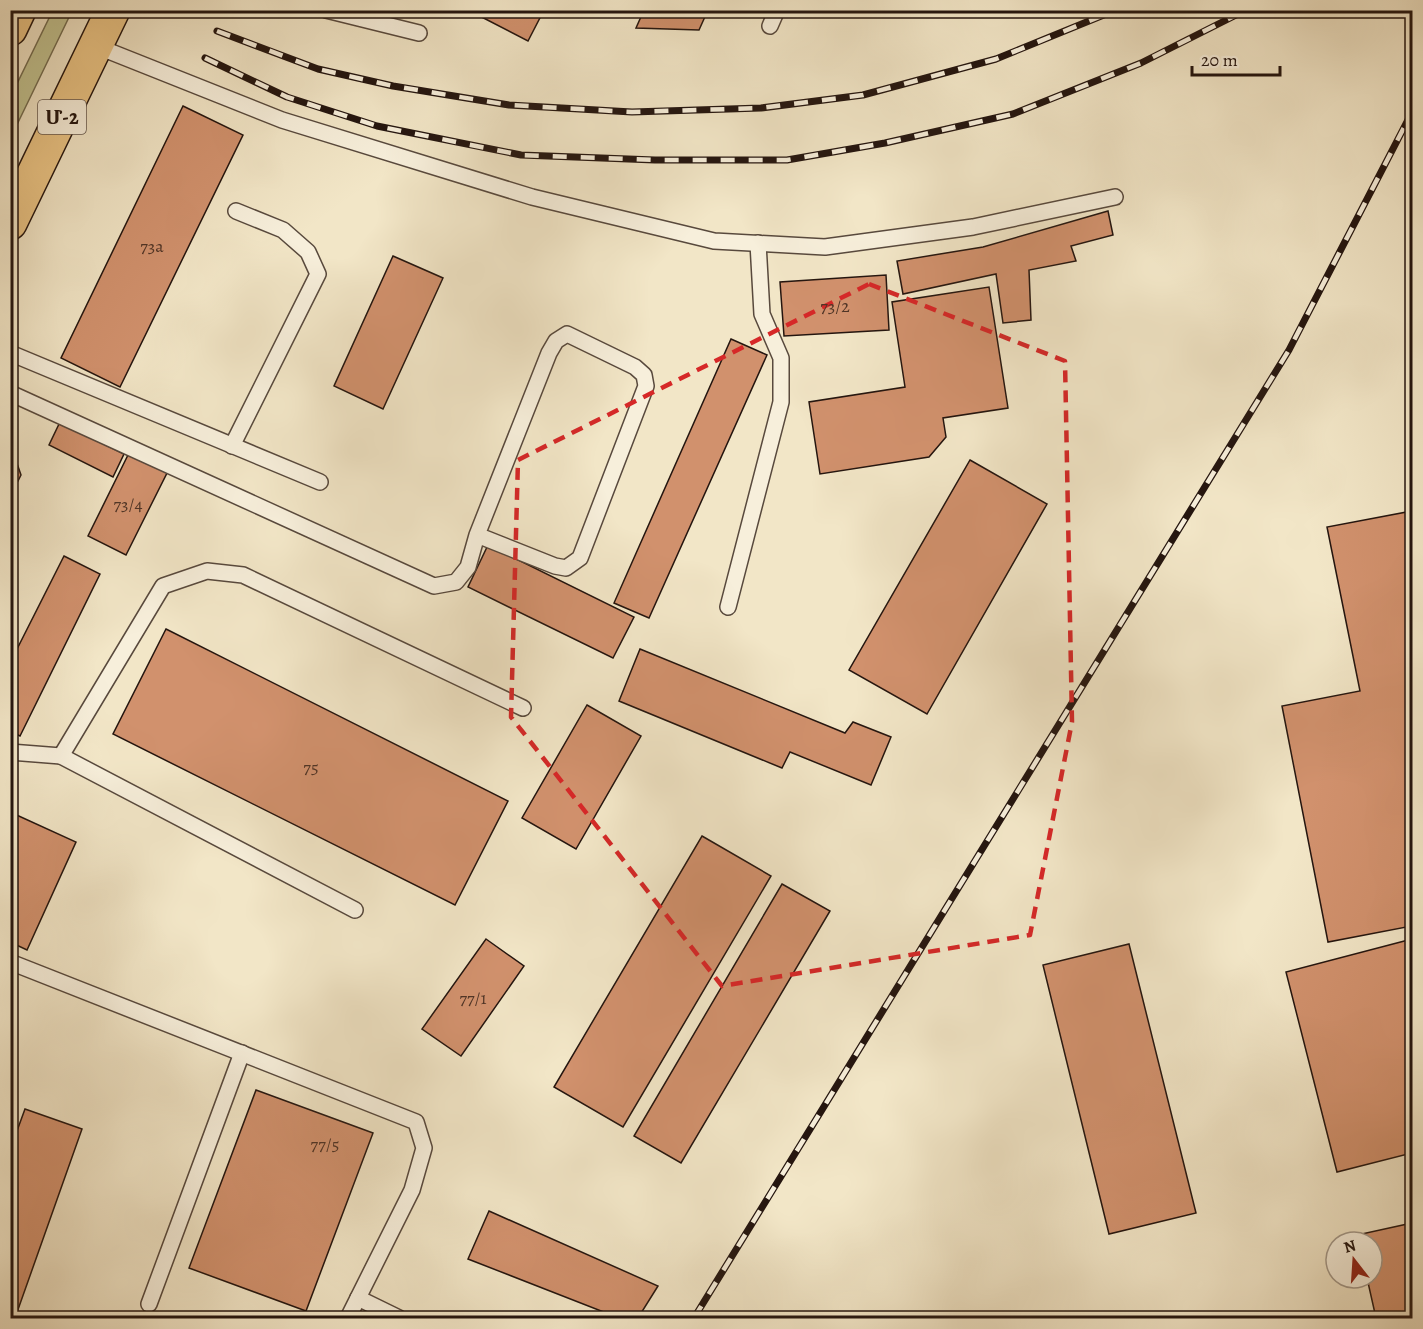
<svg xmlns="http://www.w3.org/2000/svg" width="1423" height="1329" font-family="Alegreya,'Noto Serif Armenian',serif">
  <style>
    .green { fill: #c2c391; stroke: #736c50; stroke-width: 1.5 }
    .building { fill: #d1916d; stroke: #24150f; stroke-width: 1.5 }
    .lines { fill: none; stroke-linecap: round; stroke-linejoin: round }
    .service-casing { stroke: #58493d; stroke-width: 18 }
    .primary-casing { stroke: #24150f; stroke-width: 36 }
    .service { stroke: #f7efdb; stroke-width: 15 }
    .primary { stroke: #e9c384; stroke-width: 33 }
    .rail-casing { stroke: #24150f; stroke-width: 7 }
    .rail { stroke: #f7efdb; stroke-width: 4.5; stroke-dasharray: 14; stroke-linecap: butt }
    .marked { fill: none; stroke: #d62828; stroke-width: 4.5; stroke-dasharray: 12 8; stroke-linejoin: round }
    .labels { text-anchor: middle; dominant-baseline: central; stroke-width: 4.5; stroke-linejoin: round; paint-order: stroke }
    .number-label { font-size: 18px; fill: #4f3426 }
    .shield { fill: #f7efdb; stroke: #63564c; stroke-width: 1.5 }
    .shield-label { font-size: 20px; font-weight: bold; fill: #24150f }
  </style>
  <rect width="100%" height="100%" fill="#f2e6c7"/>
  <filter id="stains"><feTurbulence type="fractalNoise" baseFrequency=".00333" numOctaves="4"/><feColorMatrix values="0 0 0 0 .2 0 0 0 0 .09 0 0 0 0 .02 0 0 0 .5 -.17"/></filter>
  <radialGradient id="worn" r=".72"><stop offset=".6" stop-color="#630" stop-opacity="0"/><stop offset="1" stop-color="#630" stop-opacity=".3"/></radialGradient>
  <path class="green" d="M53,10l19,1 -61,126v-41z"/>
  <g class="building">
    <path d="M468,10h76l-16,31z"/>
    <path d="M644,10h64l-9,20 -63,-2z"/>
    <path d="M183,106l60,29 -123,252 -59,-29z"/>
    <path d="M1108,211l5,24 -42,11 5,15 -47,9 2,50 -28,3 -7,-49 -93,20 -6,-33 86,-14z"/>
    <path d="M393,256l50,22 -60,131 -49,-23z"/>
    <path d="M886,275l3,55 -105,6 -4,-54z"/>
    <path d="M989,287l19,121 -65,10 3,19 -17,20 -109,17 -11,-72 96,-15 -13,-85z"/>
    <path d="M731,339l36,16 -118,263 -35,-15z"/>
    <path d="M60,422l64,32 -11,23 -64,-32z"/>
    <path d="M10,432l5,2 -3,15 9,26 -11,22z"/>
    <path d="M129,453l39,18 -42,84 -38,-19z"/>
    <path d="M970,460l77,44 -120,210 -78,-44z"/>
    <path d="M1412,511v415l-84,16 -46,-236 78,-15 -33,-164z"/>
    <path d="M488,545l146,72 -21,41 -145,-71z"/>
    <path d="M64,556l36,18 -80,162 -10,-5v-68z"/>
    <path d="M166,629l342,172 -53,104 -342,-171z"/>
    <path d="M640,649l205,84 8,-11 38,15 -20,48 -81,-33 -8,16 -163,-67z"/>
    <path d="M587,705l54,31 -65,113 -54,-31z"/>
    <path d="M10,812l66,30 -49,108 -17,-8z"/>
    <path d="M702,836l69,40 -148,251 -69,-40z"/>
    <path d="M782,884l48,27 -149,252 -47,-27z"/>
    <path d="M486,939l38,27 -63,90 -39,-27z"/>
    <path d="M1412,939v214l-75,19 -51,-200z"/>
    <path d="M1129,944l67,269 -87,21 -66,-269z"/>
    <path d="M256,1090l117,43 -67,178 -117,-43z"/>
    <path d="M25,1109l57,20 -67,189h-5v-168z"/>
    <path d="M489,1211l169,75 -20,32h-19l-151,-59z"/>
    <path d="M1412,1223v95h-36l-9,-40h5v-36h-13l-2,-7z"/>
  </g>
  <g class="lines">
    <g class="service-casing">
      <g id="service">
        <path d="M326,10l93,23"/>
        <path d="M770,26l7,-16"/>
        <path d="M96,46l186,74 250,77 182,44 111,6 148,-20 142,-30"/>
        <path d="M10,353l310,129"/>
        <path d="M10,393l424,193 22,-4 12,-15 9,-32 72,-182 7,-12 11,-7 68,33 9,8 2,11 -66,172 -14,10 -11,-2 -78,-31"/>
        <path d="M232,446l86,-172 -10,-22 -25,-22 -47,-19"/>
        <path d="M728,607l53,-205v-44l-19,-44 -4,-71"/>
        <path d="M10,752l51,4 102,-170 44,-15 36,4 280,133"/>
        <path d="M61,756l294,154"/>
        <path d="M10,962l406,160 8,26 -12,42 -64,128"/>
        <path d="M358,1298l41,20"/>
        <path d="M149,1304l93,-251"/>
      </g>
    </g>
    <g class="primary-casing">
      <g id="primary">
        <path d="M10,29l9,-19"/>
        <path d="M10,223l103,-213"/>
      </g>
    </g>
    <use href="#service" class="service"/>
    <use href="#primary" class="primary"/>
    <g class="rail-casing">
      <g id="rail">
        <path d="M217,31l101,38 75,17 116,19 123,7 129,-4 102,-13 133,-36 120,-49"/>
        <path d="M205,58l82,39 90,29 144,29 134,5h132l98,-17 128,-29 128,-51 105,-53"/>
        <path d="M694,1318l595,-968 123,-238"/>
      </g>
    </g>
    <use href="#rail" class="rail"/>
  </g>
  <path class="marked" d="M869,284l196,77 7,361 -42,213 -308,51 -211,-269 7,-257z"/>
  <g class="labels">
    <g class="number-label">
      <text x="152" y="246">73a</text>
      <text x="835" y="306">73/2</text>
      <text x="128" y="504">73/4</text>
      <text x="311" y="767">75</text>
      <text x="473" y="998">77/1</text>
      <text x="325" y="1144">77/5</text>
    </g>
    <rect class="shield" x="38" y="100" width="48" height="34" rx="4.5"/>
    <g class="shield-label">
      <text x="62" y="117">Մ-2</text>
    </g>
  </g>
  <rect width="1423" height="1329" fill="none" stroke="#f2e6c7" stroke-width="36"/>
  <rect x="12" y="12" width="1399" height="1305" fill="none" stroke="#24150f" stroke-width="3"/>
  <rect x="18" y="18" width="1387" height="1293" fill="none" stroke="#24150f" stroke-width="1.5"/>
  <g transform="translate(1354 1260) rotate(343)"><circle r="28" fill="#f7efdb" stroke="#a39889" stroke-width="1.5"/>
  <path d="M0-4.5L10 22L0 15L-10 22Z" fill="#8f2418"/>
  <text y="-9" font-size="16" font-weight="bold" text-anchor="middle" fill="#24150f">N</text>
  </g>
  <path d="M1192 66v9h88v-9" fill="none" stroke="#24150f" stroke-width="3"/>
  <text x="1201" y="66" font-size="18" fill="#24150f" stroke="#f7efdb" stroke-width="4.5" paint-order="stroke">20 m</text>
  <rect width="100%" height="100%" filter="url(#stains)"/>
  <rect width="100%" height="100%" fill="url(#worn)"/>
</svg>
